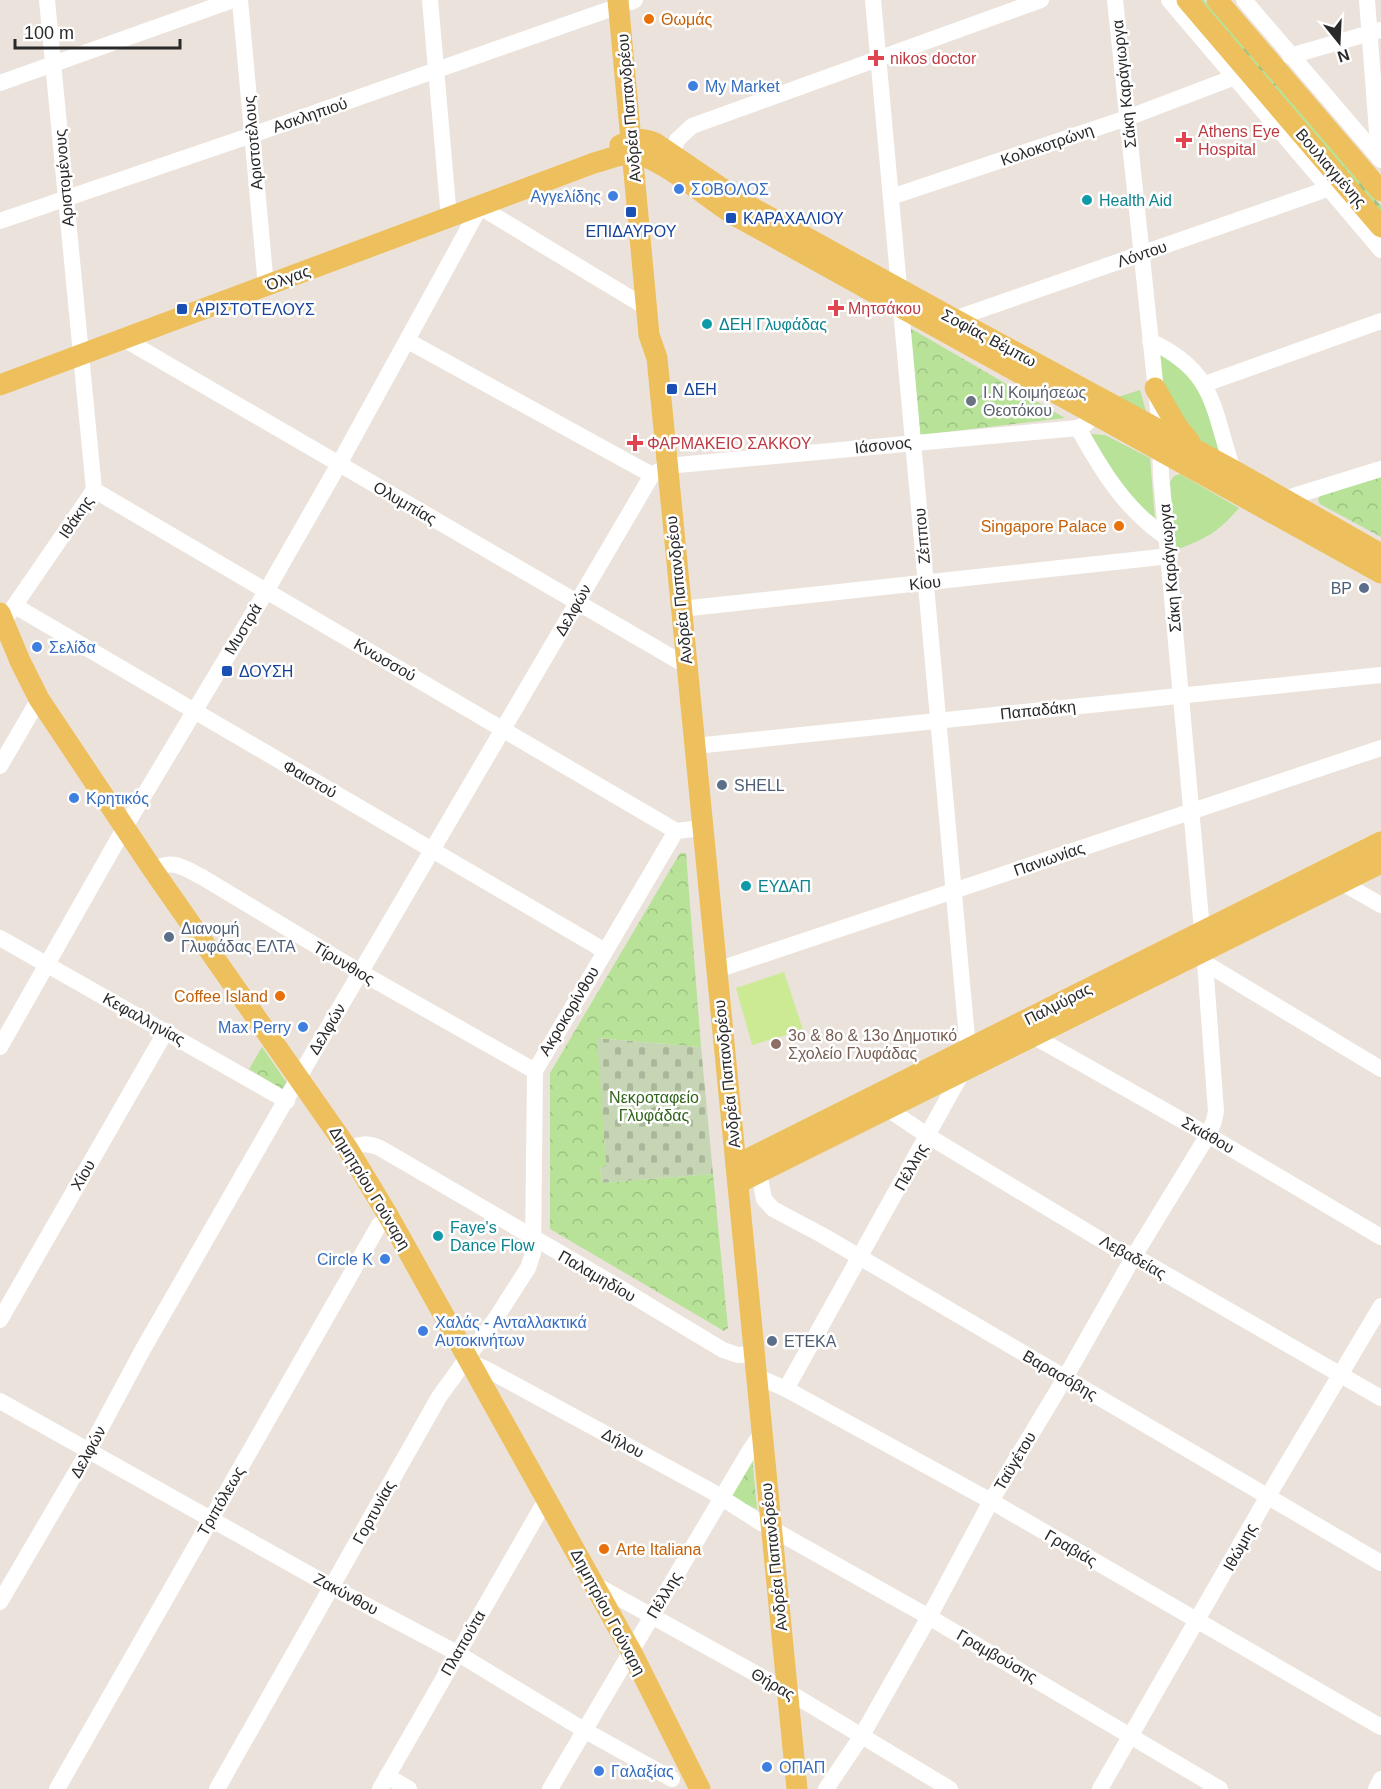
<svg xmlns="http://www.w3.org/2000/svg" width="1381" height="1789" font-family="Arial,sans-serif">
  <style>
    .grass { fill: #b7e298 }
    .forest { fill: url(#forest-firs) }
    .cemetery { fill: url(#cemetery-stones) }
    .park { fill: url(#park-crowns) }
    .pitch { fill: #cce994 }
    .lines { fill: none; stroke-linecap: round; stroke-linejoin: round }
    .minor { stroke: #fff; stroke-width: 16 }
    .major { stroke: #eec05d; stroke-width: 21 }
    .food-dot { fill: #e8710a; stroke: #fff; stroke-width: 2 }
    .health-dot { fill: #e0444e; stroke: #fff; stroke-width: 2 }
    .shop-dot { fill: #3f7fe0; stroke: #fff; stroke-width: 2 }
    .culture-dot { fill: #0f9aa8; stroke: #fff; stroke-width: 2 }
    .transit-dot { fill: #1a4fb4; stroke: #fff; stroke-width: 2 }
    .worship-dot { fill: #6b7280; stroke: #fff; stroke-width: 2 }
    .service-dot { fill: #5c6f8a; stroke: #fff; stroke-width: 2 }
    .education-dot { fill: #8d6e63; stroke: #fff; stroke-width: 2 }
    .labels { text-anchor: middle; dominant-baseline: central; stroke-width: 5; stroke-linejoin: round; paint-order: stroke }
    .food-label { font-size: 16px; fill: #c56008; stroke: #fff; text-anchor: start }
    .health-label { font-size: 16px; fill: #be3a42; stroke: #fff; text-anchor: start }
    .street-label { font-size: 16px; fill: #292929; stroke: #fff }
    .shop-label { font-size: 16px; fill: #366cbe; stroke: #fff; text-anchor: start }
    .culture-label { font-size: 16px; fill: #0d838f; stroke: #fff; text-anchor: start }
    .transit-label { font-size: 16px; fill: #164399; stroke: #fff; text-anchor: start }
    .worship-label { font-size: 16px; fill: #5b616d; stroke: #fff; text-anchor: start }
    .service-label { font-size: 16px; fill: #4e5e75; stroke: #fff; text-anchor: start }
    .education-label { font-size: 16px; fill: #785e54; stroke: #fff; text-anchor: start }
    .park-label { font-size: 16px; fill: #30651b; stroke: #fff }
  </style>
  <defs>
    <pattern id="forest-firs" width="22" height="20" patternUnits="userSpaceOnUse" patternTransform="scale(1.5)"><rect width="22" height="20" fill="#b7e298"/><path d="M5 1l3.5 6h-7zM16 11l3.5 6h-7z" fill="#9dc283"/></pattern>
    <pattern id="cemetery-stones" width="16" height="16" patternUnits="userSpaceOnUse" patternTransform="scale(1.5)"><rect width="16" height="16" fill="#c6d5b3"/><path d="M2 7V4a2 2 0 0 1 4 0v3zM10 15v-3a2 2 0 0 1 4 0v3z" fill="#aab79a"/></pattern>
    <pattern id="park-crowns" width="20" height="18" patternUnits="userSpaceOnUse" patternTransform="scale(1.5)"><rect width="20" height="18" fill="#b7e298"/><path d="M2 6a3 3 0 1 1 6 0M12 15a3 3 0 1 1 6 0" fill="none" stroke="#9dc283"/></pattern>
  </defs>
  <rect width="100%" height="100%" fill="#ebe3db"/>
  <g class="grass">
    <path d="M1160,353l26,21 12,15 28,67 -30,-12 -34,-60z"/>
    <path d="M1140,390l8,28 -36,-19z"/>
    <path d="M1091,434l14,1 45,23 5,63c-27,-25 -46,-55 -64,-87z"/>
    <path d="M1180,474l59,34c-22,25 -32,30 -63,42l-6,-68 4,-6z"/>
  </g>
  <path class="forest" d="M1197,0h7l177,206v9z"/>
  <path class="cemetery" d="M596,1038l105,9 12,127 -111,9 -2,-17 6,-1z"/>
  <g class="park">
    <path d="M910,328l155,90 -145,17z"/>
    <path d="M1381,474v63l-61,-33 -2,-4 2,-5z"/>
    <path d="M680,853h6l15,194 -104,-9 9,128 -6,1 2,16 111,-9 15,154 -4,3 -174,-102v-156z"/>
    <path d="M262,1047l25,36 -5,6 -33,-20z"/>
    <path d="M752,1455l5,54 -33,-14z"/>
  </g>
  <path class="pitch" d="M784,972l19,58 -51,15 -16,-57z"/>
  <g class="lines">
    <g class="minor">
      <path d="M240,0l26,287"/>
      <path d="M430,0l19,218"/>
      <path d="M1169,0l212,250"/>
      <path d="M1244,0l137,160"/>
      <path d="M1367,0l12,158"/>
      <path d="M631,2l4,-2"/>
      <path d="M1290,56l91,-26"/>
      <path d="M0,83l233,-83"/>
      <path d="M672,155l5,-15 15,-14 349,-126"/>
      <path d="M891,197l236,-79 108,-41"/>
      <path d="M0,221l252,-86 367,-129"/>
      <path d="M954,319l376,-131"/>
      <path d="M124,339l563,327"/>
      <path d="M408,341l244,134"/>
      <path d="M1150,341c66,30 62,67 83,129"/>
      <path d="M1205,384l176,-63"/>
      <path d="M1078,428c19,34 40,70 70,95 6,6 13,10 19,15"/>
      <path d="M94,490l582,341"/>
      <path d="M1284,499l97,-30"/>
      <path d="M15,606l590,345"/>
      <path d="M681,609l489,-53"/>
      <path d="M8,615l86,-125 -47,-490"/>
      <path d="M695,746l686,-71"/>
      <path d="M0,766l39,-67"/>
      <path d="M153,870c20,-12 31,-2 49,7l158,95 175,99"/>
      <path d="M1341,882l40,23"/>
      <path d="M0,938l287,163"/>
      <path d="M1205,963l176,106"/>
      <path d="M717,970l664,-222"/>
      <path d="M1033,1036l175,99 173,102"/>
      <path d="M0,1047l125,-220 142,-237 72,-126 141,-257 167,101"/>
      <path d="M888,1109l40,27 188,113 18,7 247,142"/>
      <path d="M348,1149c13,-6 19,-6 32,-1l235,137 108,65 15,5 16,-1"/>
      <path d="M759,1173l5,26 9,10 49,26 559,328"/>
      <path d="M0,1320l166,-289"/>
      <path d="M472,1363l14,6 225,122 47,30 171,96 291,172"/>
      <path d="M756,1376l30,13 205,112 390,226"/>
      <path d="M786,1389l177,-318 5,-22 -95,-1049"/>
      <path d="M0,1401l332,186 125,66 127,77 88,49"/>
      <path d="M594,1584l193,107 163,98"/>
      <path d="M0,1602l89,-152 53,-99 157,-274 353,-602 15,-9 411,-38 8,-4 8,-9"/>
      <path d="M387,1776l22,13"/>
      <path d="M57,1789l322,-564 10,-8"/>
      <path d="M217,1789l222,-392 57,-79 32,-50 5,-15 2,-182 141,-240 27,-3"/>
      <path d="M380,1789l167,-291"/>
      <path d="M550,1789l200,-339 12,-17"/>
      <path d="M826,1789l35,-52 68,-120 62,-116 74,-123 69,-122 74,-121 6,-14 2,-10 -11,-148 -44,-487 -1,-47 -45,-429"/>
      <path d="M1100,1789l168,-293 113,-190"/>
      <path d="M1376,1789l5,-10"/>
    </g>
    <g class="major">
      <path d="M618,0l31,335 8,23 140,1431"/>
      <path d="M1187,0l194,227"/>
      <path d="M1217,0l164,191"/>
      <path d="M620,145c13,-6 22,-8 35,-2l87,59 212,117 279,151 148,84"/>
      <path d="M0,385l594,-222c12,-3 25,-9 37,-9 27,0 78,46 103,61l647,358"/>
      <path d="M1155,388l22,38 13,16"/>
      <path d="M0,613l20,48 19,38 114,171 195,279 41,68 242,434 69,138"/>
      <path d="M736,1165l645,-323"/>
      <path d="M738,1183l643,-320"/>
    </g>
  </g>
  <g class="food-dot">
    <circle cx="649" cy="19" r="6"/>
    <circle cx="1119" cy="526" r="6"/>
    <circle cx="280" cy="996" r="6"/>
    <circle cx="604" cy="1549" r="6"/>
  </g>
  <g class="health-dot">
    <path d="M873 49h6v6h6v6h-6v6h-6v-6h-6v-6h6z"/>
    <path d="M1181 131h6v6h6v6h-6v6h-6v-6h-6v-6h6z"/>
    <path d="M833 299h6v6h6v6h-6v6h-6v-6h-6v-6h6z"/>
    <path d="M632 434h6v6h6v6h-6v6h-6v-6h-6v-6h6z"/>
  </g>
  <g class="shop-dot">
    <circle cx="693" cy="86" r="6"/>
    <circle cx="679" cy="189" r="6"/>
    <circle cx="613" cy="196" r="6"/>
    <circle cx="37" cy="647" r="6"/>
    <circle cx="74" cy="798" r="6"/>
    <circle cx="303" cy="1027" r="6"/>
    <circle cx="385" cy="1259" r="6"/>
    <circle cx="423" cy="1331" r="6"/>
    <circle cx="767" cy="1767" r="6"/>
    <circle cx="599" cy="1771" r="6"/>
  </g>
  <g class="culture-dot">
    <circle cx="1087" cy="200" r="6"/>
    <circle cx="707" cy="324" r="6"/>
    <circle cx="746" cy="886" r="6"/>
    <circle cx="438" cy="1236" r="6"/>
  </g>
  <g class="transit-dot">
    <rect x="625" y="206" width="12" height="12" rx="3"/>
    <rect x="725" y="212" width="12" height="12" rx="3"/>
    <rect x="176" y="303" width="12" height="12" rx="3"/>
    <rect x="666" y="383" width="12" height="12" rx="3"/>
    <rect x="221" y="665" width="12" height="12" rx="3"/>
  </g>
  <circle class="worship-dot" cx="971" cy="401" r="6"/>
  <g class="service-dot">
    <circle cx="1364" cy="588" r="6"/>
    <circle cx="722" cy="785" r="6"/>
    <circle cx="169" cy="937" r="6"/>
    <circle cx="772" cy="1341" r="6"/>
  </g>
  <circle class="education-dot" cx="776" cy="1044" r="6"/>
  <g class="labels">
    <g class="food-label">
      <text x="661" y="19">Θωμάς</text>
      <text x="1107" y="526" text-anchor="end">Singapore Palace</text>
      <text x="268" y="996" text-anchor="end">Coffee Island</text>
      <text x="616" y="1549">Arte Italiana</text>
    </g>
    <g class="health-label">
      <text x="890" y="58">nikos doctor</text>
      <text x="1198" y="131">Athens Eye<tspan x="1198" dy="18">Hospital</tspan></text>
      <text x="848" y="308">Μητσάκου</text>
      <text x="647" y="443">ΦΑΡΜΑΚΕΙΟ ΣΑΚΚΟΥ</text>
    </g>
    <g class="street-label">
      <text transform="translate(1124 84) rotate(-96)">Σάκη Καράγιωργα</text>
      <text transform="translate(629 108) rotate(-95)">Ανδρέα Παπανδρέου</text>
      <text transform="translate(310 115) rotate(-19)">Ασκληπιού</text>
      <text transform="translate(253 143) rotate(-95)">Αριστοτέλους</text>
      <text transform="translate(1047 145) rotate(-19)">Κολοκοτρώνη</text>
      <text transform="translate(1331 168) rotate(49)">Βουλιαγμένης</text>
      <text transform="translate(64 178) rotate(-95)">Αριστομένους</text>
      <text transform="translate(1142 254) rotate(-19)">Λόντου</text>
      <text transform="translate(288 278) rotate(-20)">Όλγας</text>
      <text transform="translate(989 338) rotate(28)">Σοφίας Βέμπω</text>
      <text transform="translate(883 445) rotate(-6)">Ιάσονος</text>
      <text transform="translate(405 503) rotate(30)">Ολυμπίας</text>
      <text transform="translate(76 517) rotate(-56)">Ιθάκης</text>
      <text transform="translate(922 536) rotate(-95)">Ζέππου</text>
      <text transform="translate(1170 568) rotate(-95)">Σάκη Καράγιωργα</text>
      <text transform="translate(925 583) rotate(-6)">Κίου</text>
      <text transform="translate(679 590) rotate(-96)">Ανδρέα Παπανδρέου</text>
      <text transform="translate(573 610) rotate(-60)">Δελφών</text>
      <text transform="translate(243 629) rotate(-59)">Μυστρά</text>
      <text transform="translate(385 660) rotate(30)">Κνωσσού</text>
      <text transform="translate(1038 710) rotate(-6)">Παπαδάκη</text>
      <text transform="translate(310 779) rotate(30)">Φαιστού</text>
      <text transform="translate(1049 859) rotate(-19)">Πανιωνίας</text>
      <text transform="translate(344 963) rotate(31)">Τίρυνθιος</text>
      <text transform="translate(1058 1004) rotate(-27)">Παλμύρας</text>
      <text transform="translate(569 1011) rotate(-59)">Ακροκορίνθου</text>
      <text transform="translate(144 1019) rotate(29)">Κεφαλληνίας</text>
      <text transform="translate(327 1029) rotate(-59)">Δελφών</text>
      <text transform="translate(727 1074) rotate(-96)">Ανδρέα Παπανδρέου</text>
      <text transform="translate(1208 1135) rotate(30)">Σκιάθου</text>
      <text transform="translate(911 1167) rotate(-61)">Πέλλης</text>
      <text transform="translate(83 1175) rotate(-60)">Χίου</text>
      <text transform="translate(370 1188) rotate(59)">Δημητρίου Γούναρη</text>
      <text transform="translate(1133 1257) rotate(29)">Λεβαδείας</text>
      <text transform="translate(597 1276) rotate(30)">Παλαμηδίου</text>
      <text transform="translate(1060 1375) rotate(30)">Βαρασόβης</text>
      <text transform="translate(623 1443) rotate(28)">Δήλου</text>
      <text transform="translate(88 1452) rotate(-61)">Δελφών</text>
      <text transform="translate(1015 1461) rotate(-59)">Ταϋγέτου</text>
      <text transform="translate(221 1501) rotate(-60)">Τριπόλεως</text>
      <text transform="translate(374 1512) rotate(-61)">Γορτυνίας</text>
      <text transform="translate(1240 1547) rotate(-61)">Ιθώμης</text>
      <text transform="translate(1071 1548) rotate(30)">Γραβιάς</text>
      <text transform="translate(774 1557) rotate(-96)">Ανδρέα Παπανδρέου</text>
      <text transform="translate(346 1594) rotate(28)">Ζακύνθου</text>
      <text transform="translate(664 1595) rotate(-59)">Πέλλης</text>
      <text transform="translate(608 1612) rotate(62)">Δημητρίου Γούναρη</text>
      <text transform="translate(463 1643) rotate(-60)">Πλαπούτα</text>
      <text transform="translate(997 1656) rotate(30)">Γραμβούσης</text>
      <text transform="translate(773 1684) rotate(30)">Θήρας</text>
    </g>
    <g class="shop-label">
      <text x="705" y="86">My Market</text>
      <text x="691" y="189">ΣΟΒΟΛΟΣ</text>
      <text x="601" y="196" text-anchor="end">Αγγελίδης</text>
      <text x="49" y="647">Σελίδα</text>
      <text x="86" y="798">Κρητικός</text>
      <text x="291" y="1027" text-anchor="end">Max Perry</text>
      <text x="373" y="1259" text-anchor="end">Circle K</text>
      <text x="435" y="1322">Χαλάς - Ανταλλακτικά<tspan x="435" dy="18">Αυτοκινήτων</tspan></text>
      <text x="779" y="1767">ΟΠΑΠ</text>
      <text x="611" y="1771">Γαλαξίας</text>
    </g>
    <g class="culture-label">
      <text x="1099" y="200">Health Aid</text>
      <text x="719" y="324">ΔΕΗ Γλυφάδας</text>
      <text x="758" y="886">ΕΥΔΑΠ</text>
      <text x="450" y="1227">Faye's<tspan x="450" dy="18">Dance Flow</tspan></text>
    </g>
    <g class="transit-label">
      <text x="743" y="218">ΚΑΡΑΧΑΛΙΟΥ</text>
      <text x="631" y="231" text-anchor="middle">ΕΠΙΔΑΥΡΟΥ</text>
      <text x="194" y="309">ΑΡΙΣΤΟΤΕΛΟΥΣ</text>
      <text x="684" y="389">ΔΕΗ</text>
      <text x="239" y="671">ΔΟΥΣΗ</text>
    </g>
    <g class="worship-label">
      <text x="983" y="392">Ι.Ν Κοιμήσεως<tspan x="983" dy="18">Θεοτόκου</tspan></text>
    </g>
    <g class="service-label">
      <text x="1352" y="588" text-anchor="end">BP</text>
      <text x="734" y="785">SHELL</text>
      <text x="181" y="928">Διανομή<tspan x="181" dy="18">Γλυφάδας ΕΛΤΑ</tspan></text>
      <text x="784" y="1341">ΕΤΕΚΑ</text>
    </g>
    <g class="education-label">
      <text x="788" y="1035">3ο &amp; 8ο &amp; 13ο Δημοτικό<tspan x="788" dy="18">Σχολείο Γλυφάδας</tspan></text>
    </g>
    <g class="park-label">
      <text x="654" y="1097">Νεκροταφείο<tspan x="654" dy="18">Γλυφάδας</tspan></text>
    </g>
  </g>
  <g transform="translate(1339 42) rotate(162)" stroke="#ffffff" stroke-width="4.5" paint-order="stroke">
  <path d="M0-4.5L10 22L0 15L-10 22Z" fill="#292929"/>
  <text y="-9" font-size="16" font-weight="bold" text-anchor="middle" fill="#292929">N</text>
  </g>
  <path d="M15 39v9h165v-9" fill="none" stroke="#292929" stroke-width="3"/>
  <text x="24" y="39" font-size="18" fill="#292929" stroke="#ffffff" stroke-width="4.5" paint-order="stroke">100 m</text>
</svg>
